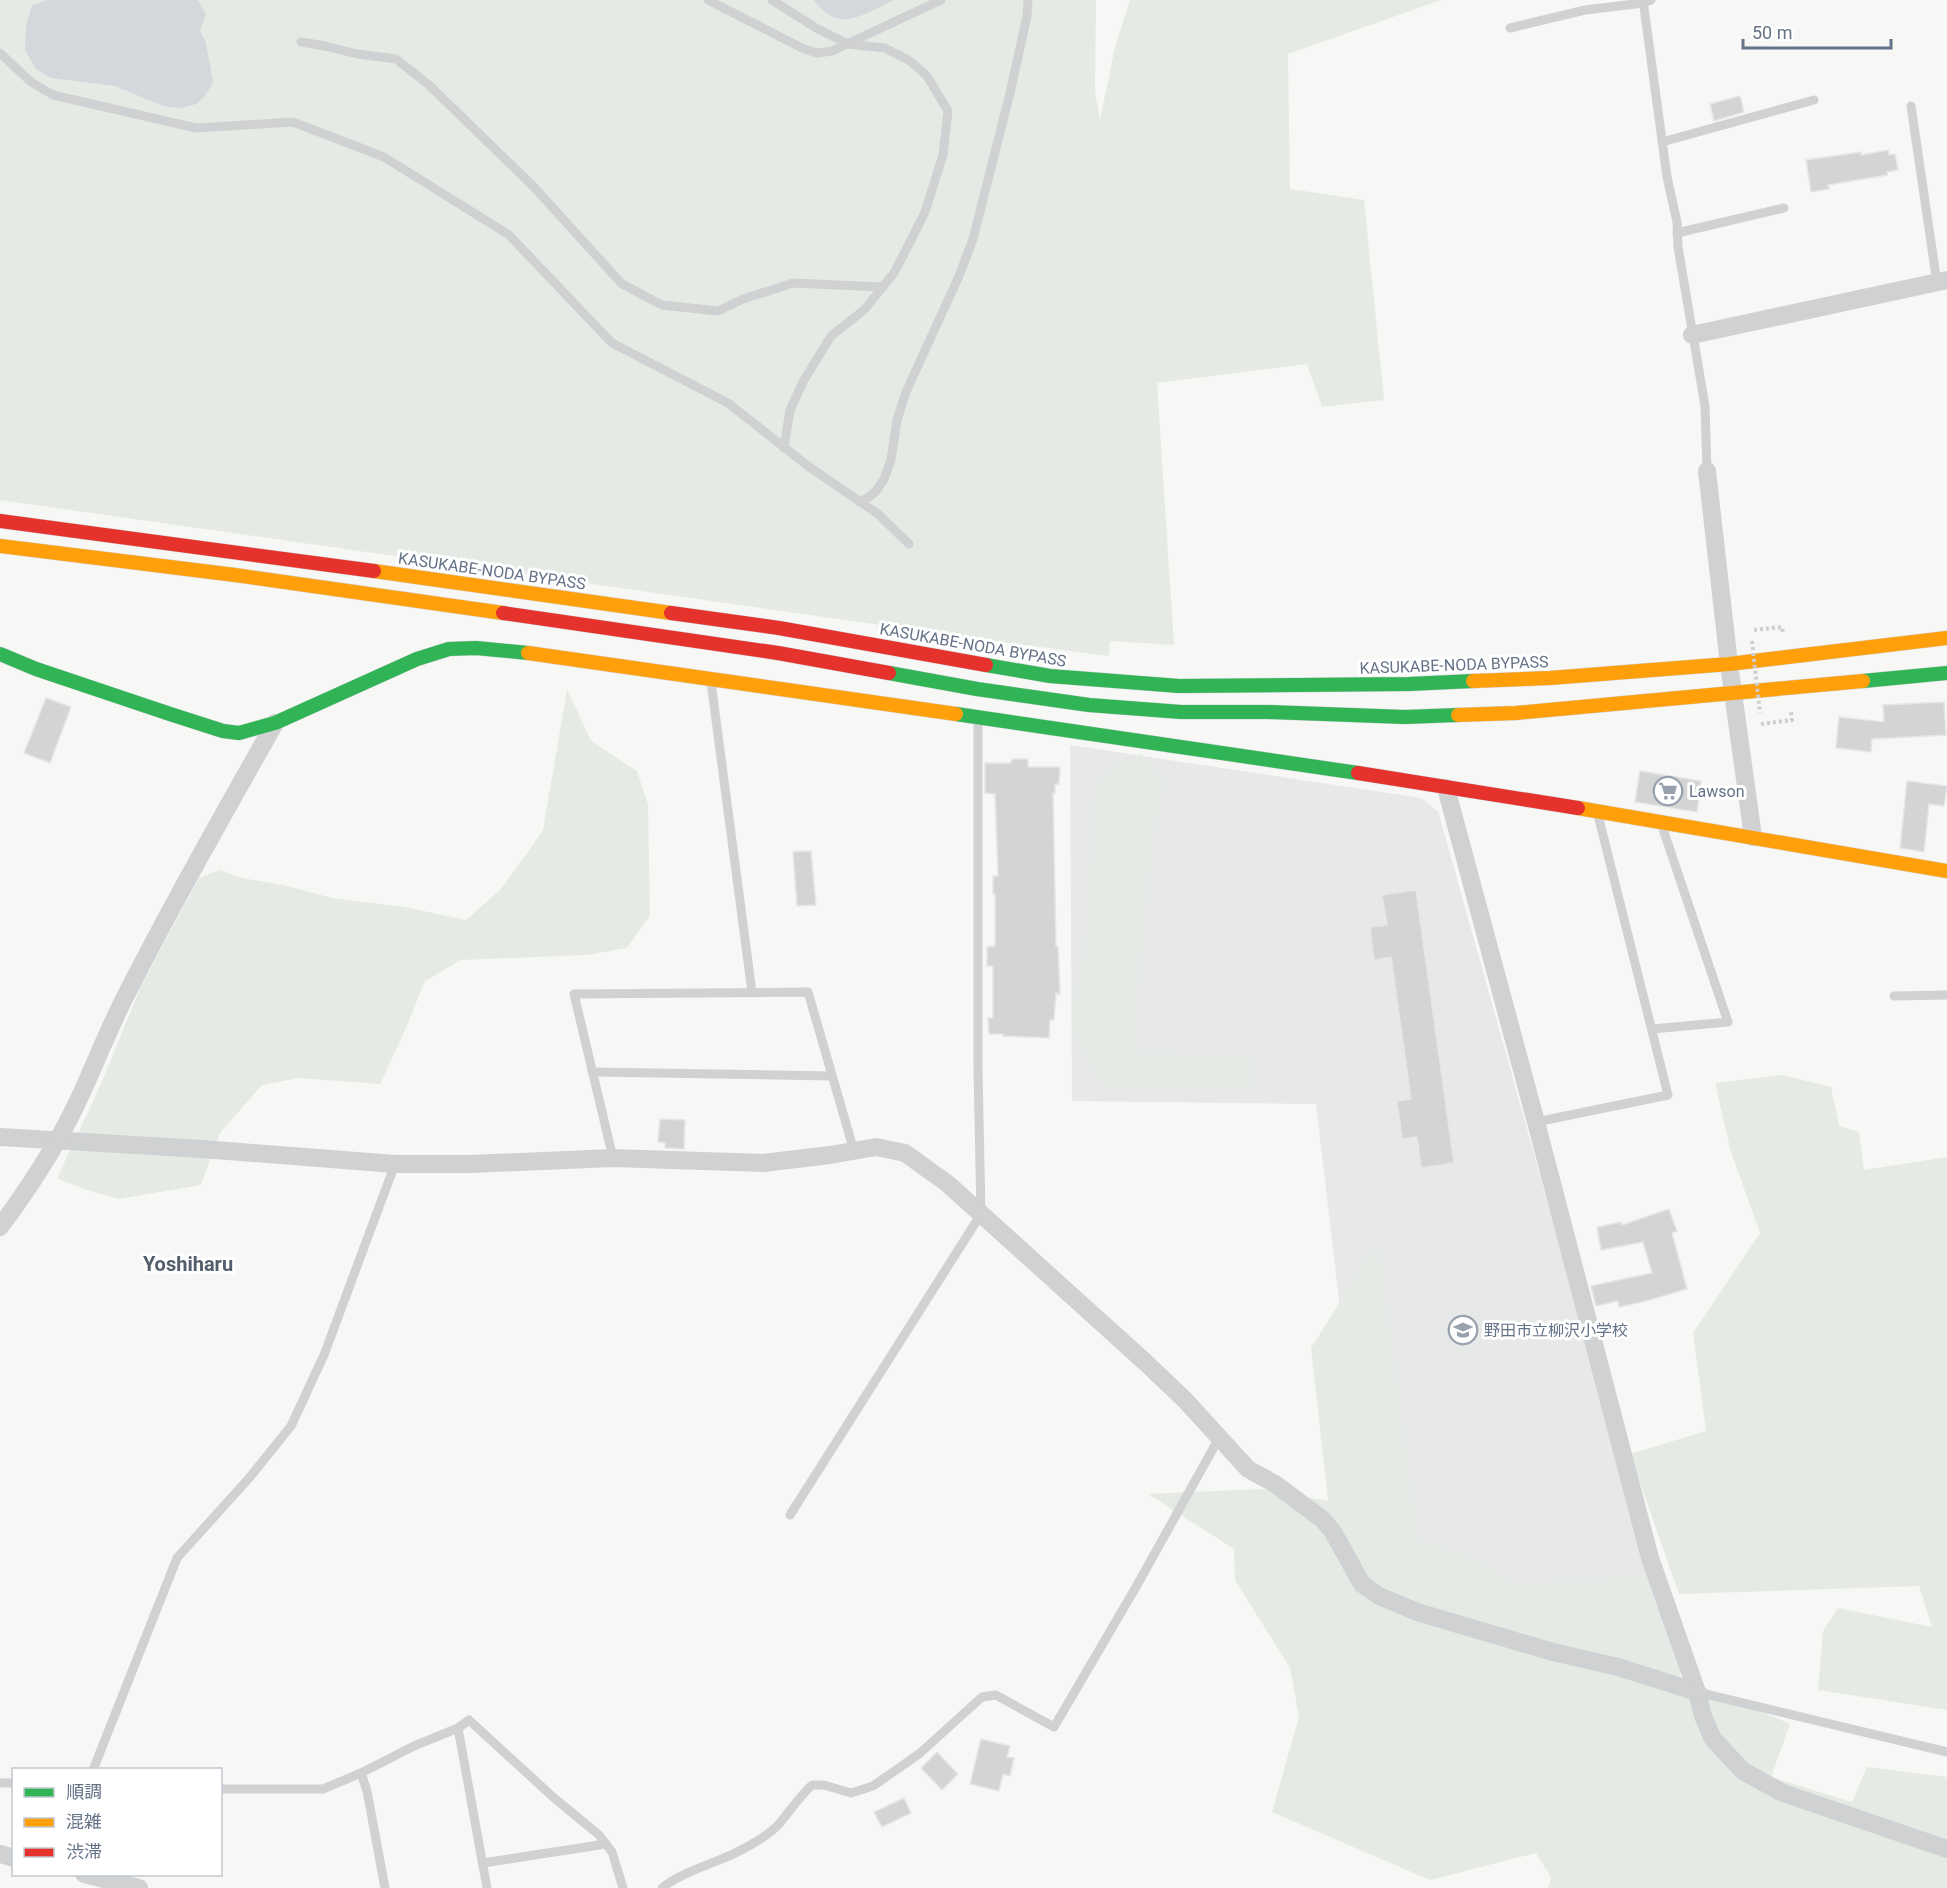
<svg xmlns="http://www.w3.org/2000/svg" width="1947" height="1888" font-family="Roboto,'Noto Sans JP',sans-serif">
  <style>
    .built { fill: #e7e8e8 }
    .green { fill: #e6eae4 }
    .water { fill: #d2d8dc }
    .building { fill: #d3d4d4; stroke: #e6e6e6; stroke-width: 1.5 }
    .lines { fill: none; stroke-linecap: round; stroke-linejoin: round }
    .fast-casing { stroke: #d3d5d6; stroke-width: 15 }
    .slow-casing { stroke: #d3d5d6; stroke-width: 15 }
    .jam-casing { stroke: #d3d5d6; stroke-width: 15 }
    .path { stroke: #cececf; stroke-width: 4; stroke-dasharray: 3 3; stroke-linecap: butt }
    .lane { stroke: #d0d1d2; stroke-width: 9 }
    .street { stroke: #d0d1d2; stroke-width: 18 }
    .fast { stroke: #30b455; stroke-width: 14 }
    .slow { stroke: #ff9f0a; stroke-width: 14 }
    .jam { stroke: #e5322d; stroke-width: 14 }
    .path-bridge { stroke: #cececf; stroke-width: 4; stroke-dasharray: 3 3; stroke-linecap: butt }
    .labels { text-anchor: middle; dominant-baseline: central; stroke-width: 6; stroke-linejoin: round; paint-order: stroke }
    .street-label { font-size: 16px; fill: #657388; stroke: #fff }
    .poi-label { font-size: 16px; fill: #657388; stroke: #fff; text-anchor: start }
    .quarter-label { font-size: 20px; font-weight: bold; fill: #535e6d; stroke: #fff }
  </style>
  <rect width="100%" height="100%" fill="#f7f7f6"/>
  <path class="built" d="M1070,745l351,53 17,13 209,746 35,114 -11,12 -299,-102 -56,-477 -244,-3z"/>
  <g class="green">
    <path d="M0,0h1096l-1,91 5,29 15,-73 15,-47h311l-153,54 2,135 74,11 20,200 -62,7 -15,-43 -150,19 17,262 -64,-4 -1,15 -137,-18 -972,-138z"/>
    <path d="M567,689l24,52 46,30 11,33 2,111 -23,33 -40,7 -126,5 -36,21 -20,49 -25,54 -81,-6 -37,7 -42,48 -19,52 -82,14 -35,-10 -27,-11 44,-94 40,-98 58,-108 20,-8 23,8 41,7 49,13 73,9 61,13 34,-30 26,-35 17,-25z"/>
    <path d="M1141,754l22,27 -10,50 -17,158v64l114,7 1,25 -146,1 -33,-63 16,-91 7,-132 7,-25z"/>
    <path d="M1782,1075l49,12 8,39 20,6 5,38 83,-13v553l-129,-20 5,-59 15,-23 94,19 -13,-41 -240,8 -49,-140 76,-23 -13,-98 67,-100 -29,-81 -16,-69z"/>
    <path d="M1377,1244l40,297 49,16 51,29 128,-9 35,100 110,47 -19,53 81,25 15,-35 80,10v111h-399l3,-11 -15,-24 -106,27 -158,-68 27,-95 -9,-49 -55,-88 -1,-31 -86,-55 113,-5 67,12 -17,-153z"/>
  </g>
  <g class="water">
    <path d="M47,0h151l8,15 -6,16 6,12 7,39 -8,14 -9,8 -15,4 -18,-2 -48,-20 -64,-8 -15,-9 -11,-19 1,-25 6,-19z"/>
    <path d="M814,0h80c-31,14 -55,35 -80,0z"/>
  </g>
  <g class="building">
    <path d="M1740,96l4,16 -30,9 -4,-17z"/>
    <path d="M1888,150l1,5 6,-1 3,16 -11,2v3l-59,10 1,4 -18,3 -5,-32 55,-8v3z"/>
    <path d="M46,698l25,9 -21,56 -26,-10z"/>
    <path d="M1944,702l2,33 -74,4 -1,13 -35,-4 3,-31 45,5 -1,-17z"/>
    <path d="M1013,759h15v8h32l-1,17h-4v9h-2l3,153h2l2,48 -4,-1 -2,27h-4l-1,18 -46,-2v-2h-14l-1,-16h5v-52h-6v-19l8,-1v-52h-2v-18h5l-3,-82 -10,-1v-30h25z"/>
    <path d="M1640,771l61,10 -4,31 -62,-10z"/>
    <path d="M1907,781l40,5 -3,20 -15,-2 -5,48 -24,-4z"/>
    <path d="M811,851l5,54 -19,1 -4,-54z"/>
    <path d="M1416,890l38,273 -33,5 -4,-31 -15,2 -5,-38 14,-2 -20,-142 -17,3 -4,-33 17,-2 -5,-30z"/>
    <path d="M660,1119l25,1 -1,29 -19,-1v-5l-7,-1z"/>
    <path d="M1669,1209l8,22 -5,2 15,56 -41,12 -27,6 -1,-6 -22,5 -5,-20 61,-13 -9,-31 -42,8 -4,-23 24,-5 1,3z"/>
    <path d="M981,1739l29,7 -3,11 7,1 -4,18 -7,-2 -4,17 -29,-7z"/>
    <path d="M937,1752l21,22 -16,16 -21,-22z"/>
    <path d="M904,1798l7,15 -29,14 -8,-15z"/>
  </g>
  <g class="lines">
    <g class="fast-casing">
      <g id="fast">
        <path d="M0,654l36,15 134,45 53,17 16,2 36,-10 142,-64 32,-10 27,-1 52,5"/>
        <path d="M986,665l64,11 129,10 230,-2 64,-3"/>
        <path d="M889,673l88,16 112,16 92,7h87l137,5 53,-2"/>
        <path d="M1863,681l84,-8"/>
        <path d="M956,714l402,59"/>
      </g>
    </g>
    <g class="slow-casing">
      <g id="slow">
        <path d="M0,546l235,29 268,38"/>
        <path d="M374,571l297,42"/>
        <path d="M528,653l428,61"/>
        <path d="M1473,681l77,-3 179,-14 218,-26"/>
        <path d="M1458,715l58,-2 347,-32"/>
        <path d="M1578,808l369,63"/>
      </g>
    </g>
    <g class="jam-casing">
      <g id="jam">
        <path d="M0,521l374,50"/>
        <path d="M503,613l275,40 111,20"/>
        <path d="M671,613l108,15 207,37"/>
        <path d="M1358,773l220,35"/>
      </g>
    </g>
    <g class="path">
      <path d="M1754,630l28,-3 1,7"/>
      <path d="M1761,724l31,-4 -1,-8"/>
    </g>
    <g class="lane">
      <path d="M708,0l96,49 13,4 15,-2 109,-51"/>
      <path d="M772,0l44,28 32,16 37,4 25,13 17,15 21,35 -5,44 -18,57 -14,28 -17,33 -30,37 -33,26 -27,44 -14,30 -6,38"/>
      <path d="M1643,0l24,177 10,45 1,25 27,159 2,65"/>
      <path d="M1510,28l75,-18 58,-7 8,-3"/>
      <path d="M301,42l24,4 32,8 39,5 33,26 104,101 89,98 40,21 56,6 25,-12 50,-16 90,4"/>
      <path d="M0,53l31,29 22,13 143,33 97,-6 91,35 125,78 103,108 116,60 80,63 70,48 31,30"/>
      <path d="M1911,106l26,177"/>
      <path d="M1662,142l152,-42"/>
      <path d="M1677,233l107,-25"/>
      <path d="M859,502l10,-5 8,-7 7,-11 7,-19 6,-40 9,-28 53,-116 14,-37 37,-146 17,-77 1,-16"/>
      <path d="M711,682l41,310"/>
      <path d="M1894,996l53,-1"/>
      <path d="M1652,1029l76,-7 -66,-196"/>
      <path d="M592,1072l240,4"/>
      <path d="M1536,1122l132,-27 -70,-280"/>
      <path d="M613,1158l-39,-164 234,-2 46,159"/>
      <path d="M790,1515l191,-301 -3,-144v-350"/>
      <path d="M1697,1692l250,60"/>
      <path d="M458,1728l29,160"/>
      <path d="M93,1770l84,-212 73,-81 41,-51 33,-71 71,-191"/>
      <path d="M361,1773l6,18 18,97"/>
      <path d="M0,1783h14"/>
      <path d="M220,1789h103l38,-16 53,-27 44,-18 11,-8 84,77 46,38 13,17 11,36"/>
      <path d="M483,1863l123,-19"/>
      <path d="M662,1888c24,-19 57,-25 83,-40 11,-6 26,-15 34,-24 11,-13 20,-27 33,-39h12l27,8 22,-7 46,-32 63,-57 14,-2 58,32 82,-140 83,-149"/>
    </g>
    <g class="street">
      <path d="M1692,335l255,-55"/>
      <path d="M1707,471l22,193 24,173"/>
      <path d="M1446,788l90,334 114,436 47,134 6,24 10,23 30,32 40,22 164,56"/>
      <path d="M0,1137l202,12 193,15h76l142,-6 150,5 67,-8 46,-8 29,6 43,31 197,178 40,38 63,69 27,15 47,35 11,13 29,52 17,12 38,16 136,40 65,15 79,25"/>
      <path d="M0,1227c29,-39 56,-80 77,-124 17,-36 31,-73 49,-108 47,-92 98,-182 149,-272"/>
      <path d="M0,1854l14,4"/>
      <path d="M84,1874l55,14"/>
    </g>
    <use href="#fast" class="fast"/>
    <use href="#slow" class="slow"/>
    <use href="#jam" class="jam"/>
    <path class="path-bridge" d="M1752,641l8,72"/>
  </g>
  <defs>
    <g id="supermarket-ring" transform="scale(1.5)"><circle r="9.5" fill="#fff" stroke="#98a1ae" stroke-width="1.5"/><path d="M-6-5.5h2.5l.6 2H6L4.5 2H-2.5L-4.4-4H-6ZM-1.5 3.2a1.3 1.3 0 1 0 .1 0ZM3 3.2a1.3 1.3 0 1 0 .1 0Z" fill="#98a1ae"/></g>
    <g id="school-ring" transform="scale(1.5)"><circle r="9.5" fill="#fff" stroke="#98a1ae" stroke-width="1.5"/><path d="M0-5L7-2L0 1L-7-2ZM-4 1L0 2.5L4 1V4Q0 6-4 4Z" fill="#98a1ae"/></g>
  </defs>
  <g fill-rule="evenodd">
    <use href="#supermarket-ring" x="1668" y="791"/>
    <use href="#school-ring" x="1463" y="1330"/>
  </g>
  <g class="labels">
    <g class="street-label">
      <text transform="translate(492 571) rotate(8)">KASUKABE-NODA BYPASS</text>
      <text transform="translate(973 645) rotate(10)">KASUKABE-NODA BYPASS</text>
      <text transform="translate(1454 665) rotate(-2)">KASUKABE-NODA BYPASS</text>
    </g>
    <g class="poi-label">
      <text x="1689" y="791">Lawson</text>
      <text x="1484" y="1330">野田市立柳沢小学校</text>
    </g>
    <g class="quarter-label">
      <text x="188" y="1264">Yoshiharu</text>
    </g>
  </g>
  <rect x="12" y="1768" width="210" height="108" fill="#ffffff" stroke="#c1c7cf" stroke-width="1.5"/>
  <rect x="24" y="1788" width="30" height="9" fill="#30b455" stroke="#c1c7cf" stroke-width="1.5"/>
  <text x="66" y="1798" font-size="18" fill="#657388">順調</text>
  <rect x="24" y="1818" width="30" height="9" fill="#ff9f0a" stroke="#c1c7cf" stroke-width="1.5"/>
  <text x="66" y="1828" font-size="18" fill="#657388">混雑</text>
  <rect x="24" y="1848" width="30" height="9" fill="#e5322d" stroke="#c1c7cf" stroke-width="1.5"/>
  <text x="66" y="1858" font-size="18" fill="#657388">渋滞</text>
  <path d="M1743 39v9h148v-9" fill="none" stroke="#657388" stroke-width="3"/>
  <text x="1752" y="39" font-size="18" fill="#657388" stroke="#ffffff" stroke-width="4.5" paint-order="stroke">50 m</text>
</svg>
